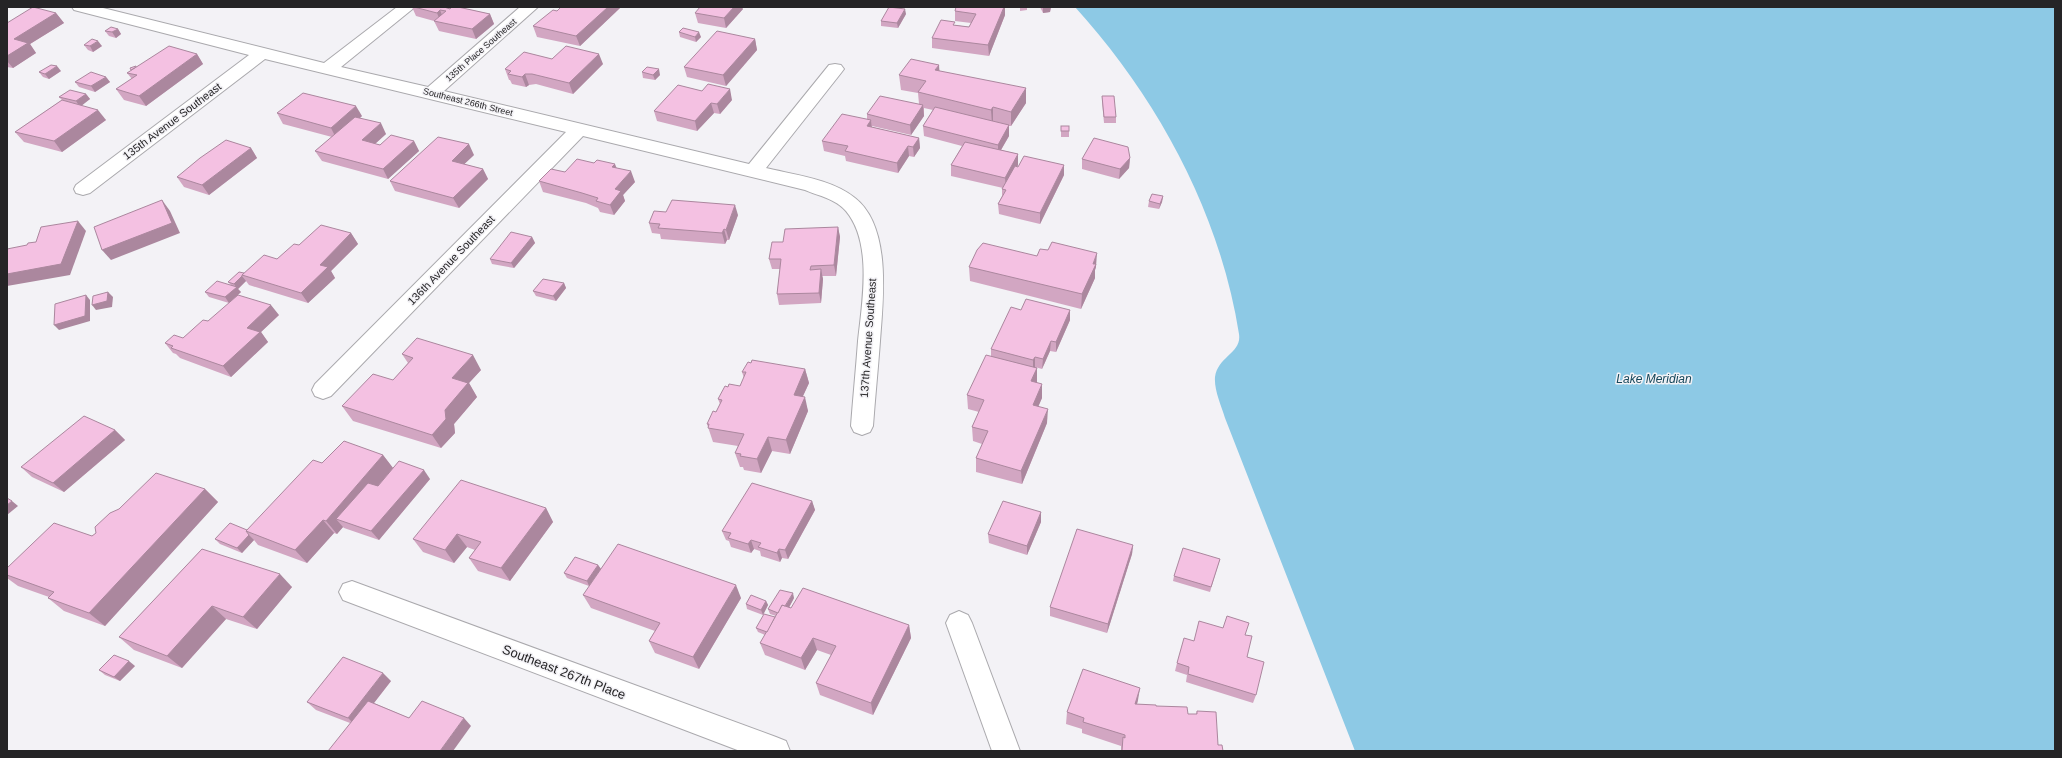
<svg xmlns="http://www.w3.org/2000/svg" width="2062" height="758" font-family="Arial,sans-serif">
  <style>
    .water { fill: #8dc9e5 }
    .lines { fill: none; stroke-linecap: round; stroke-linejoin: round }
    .minor-casing { stroke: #aaa9ad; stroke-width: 2 }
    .minor { fill: #fff; fill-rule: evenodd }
    .wall { fill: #d2a6c2 }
    .shaded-wall { fill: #ab879e }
    .building { fill: #f4c1e2; stroke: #ab879e }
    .labels { text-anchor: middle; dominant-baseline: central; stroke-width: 3; stroke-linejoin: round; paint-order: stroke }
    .far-street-label { font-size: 9px; fill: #252426; stroke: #f3f2f6 }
    .street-label { font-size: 11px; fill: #252426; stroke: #f3f2f6 }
    .water-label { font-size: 12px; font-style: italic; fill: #15475b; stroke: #f3f2f6 }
    .near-street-label { font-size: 13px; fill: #252426; stroke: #f3f2f6 }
  </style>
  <rect width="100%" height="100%" fill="#f3f2f6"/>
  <path class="water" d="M1075,7h980v744h-700l-130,-333c-4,-13 -11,-28 -10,-41 3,-21 27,-24 24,-43 -19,-121 -82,-237 -164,-327z"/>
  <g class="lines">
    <g class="minor-casing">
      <g id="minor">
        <path d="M72,7h27l225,56 73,-56h18l-74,60 87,20 92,-80h18l-94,84 305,73 80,-99 6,-1 6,1 3,4 -3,4 -75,95c29,7 66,11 89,30 37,29 28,102 25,143 -2,28 -5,57 -7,85l-3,6 -8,3 -8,-3 -3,-6c2,-28 5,-57 7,-85 4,-38 15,-98 -12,-130 -10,-12 -27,-15 -41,-21l-222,-54 -252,260 -8,3 -8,-3 -3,-6 3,-6 251,-252 -301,-73 -175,134 -7,2 -7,-2 -2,-4 2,-4 173,-130 -175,-45z"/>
        <path d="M352,581l424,156 10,4 4,10h-50l-397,-151 -4,-8 4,-8z"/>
        <path d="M959,611l9,4 4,8 48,128h-28l-46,-128 4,-8z"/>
      </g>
    </g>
    <use href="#minor" class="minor"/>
  </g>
  <g class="wall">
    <path d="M412,7h46l32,7 4,10 -18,15 -37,-8 -5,-10 -18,-5z"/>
    <path d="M561,7h59v1l-40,38 -43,-9 -4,-11 24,-15z"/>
    <path d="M956,7h49v8l-16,41 -57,-8v-10l23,-13 14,2 2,-4 -16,-2v-10z"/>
    <path d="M1020,7h7v3l-7,1z"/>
    <path d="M1040,7h11l-1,5 -7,1z"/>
    <path d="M743,9l-17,19 -28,-5 -3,-10z"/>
    <path d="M56,13l8,10 -34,21 6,9 -23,15 -6,-1v-44z"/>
    <path d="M906,14l-8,14 -17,-2v-5z"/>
    <path d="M118,29l3,5 -5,4 -7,-2 -4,-5z"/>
    <path d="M679,32l22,5 -5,5 -16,-5z"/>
    <path d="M755,39l2,11 -31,36 -39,-9 -3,-10z"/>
    <path d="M84,45l18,1 -9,6 -5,-2z"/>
    <path d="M197,54l6,10 -57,42 -22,-6 -8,-11 16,-10 -5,-6 9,-6z"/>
    <path d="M552,59l51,5 -30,30 -37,-10 -7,1 -3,2 -14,-3 -2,-4h-1l-4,-11z"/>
    <path d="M61,71l-12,8 -6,-2 -4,-5z"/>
    <path d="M940,71l86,32 -15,23h-2v10l-8,14 17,4v11l-1,2 47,-2v10l-24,49 -41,-10 -1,-10 4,-8v-7l1,-1 -52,-12v-11l11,-19 -38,-10 -1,-10 10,-16 -9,-2v8l-13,19 -39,-9v1l47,11 1,10 -6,9 -5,-1 -11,17 -52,-12 -1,-5 -21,-5 -2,-10 45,-21v-6l52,-10 -1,-11 -17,-3 -2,-15z"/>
    <path d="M642,72l18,3 -5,5 -12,-2z"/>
    <path d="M106,77l4,5 -15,10 -16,-5 -4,-5z"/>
    <path d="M86,94l4,5 -9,6 25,15 -44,32 -38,-10 -9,-10 47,-32 -3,-3z"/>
    <path d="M1102,96l14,21v6h-12l-2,-22z"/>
    <path d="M732,100l-12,14 -6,-1 -17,18 -40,-10 -3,-10z"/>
    <path d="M277,113l85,3 -2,2 26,16 -11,10 5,1 34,-4 5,10 -31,28 -66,-18 -7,-10 17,-14 -49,-13z"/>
    <rect x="1061" y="126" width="8" height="11"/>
    <path d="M251,148l6,10 -48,37 -25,-8 -7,-10z"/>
    <path d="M474,155l-10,9 19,5 5,10 -29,29 -64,-17 -5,-10z"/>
    <path d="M1130,158l-1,10 -10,11 -37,-10v-10z"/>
    <path d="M594,163l41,19 -12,13 2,6 -11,14 -14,-3 -2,-4 -12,-5 -43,-11 -4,-11z"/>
    <path d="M1163,196l-1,6 -3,7 -11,-2 1,-6z"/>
    <path d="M666,212l72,3 -9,25h-2l-2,4 -64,-5 -1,-5 -8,-1 -3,-10z"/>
    <path d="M838,227l2,10 -4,39h-14l1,3 -2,24 -42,2 -2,-11 3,-25h-8l-3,-10 14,-17z"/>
    <path d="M351,233l7,11 -27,27 4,7 -27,25 -59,-18 -3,-4 -8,8 3,3 -12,11 -20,-6 -4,-5 26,-7 -3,-3 16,-9 33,-14 22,-14z"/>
    <path d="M532,237l3,6 -21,25 -22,-4 -2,-5z"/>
    <path d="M1037,256l59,11 -1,3v8l-14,31 -111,-28 -1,-14z"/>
    <path d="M564,283l2,5 -10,13 -20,-5 -3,-5z"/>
    <path d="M1021,310h49v10l-14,32 -6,-1 -8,18 -7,-2 2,1v15l5,15 -4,8 9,17 -25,61 -46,-12v-14l6,-14 -9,-3 -1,-14 7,-15 -11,-3 -1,-14 24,-38v-8z"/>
    <path d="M279,315l-18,17 7,10 -37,35 -51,-19 -4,-4 -3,-1 -8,-10 18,-5 25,-17z"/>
    <path d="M402,354l79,16 -12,13 8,14 -23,27 1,9 -14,15 -88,-27 -11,-15 51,-26 15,-17z"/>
    <path d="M805,369l4,14 -6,13 5,15 -18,43 -18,-3 -11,22 -17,-3 -1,-3h-3l-5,-14 3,-7 -25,-4 -6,-18 9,-12 4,-8 -2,-5 10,-12 12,-1 4,-8 -2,-6z"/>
    <path d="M115,430l10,10 -61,52 -32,-15 -11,-10z"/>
    <path d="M383,455l10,13 37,11 -51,61 -35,-12 -1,-1 -6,7 -3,-1 -27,30 -49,-18 -4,-5 -12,13 -22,-9 -5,-5 32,-9 75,-67z"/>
    <path d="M205,489l13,13 -113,124 -41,-15 -16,-13 1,-1 -31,-11 -11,-8v-10l85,-32z"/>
    <path d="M812,501l3,9 -27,49 -6,-1 -2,4 -19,-6 -1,-5 -6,-2 -3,4 -20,-6 -2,-6 -3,-1 -4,-9z"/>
    <path d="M546,508l7,14 -43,59 -32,-10 -9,-13 6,-8 -8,-3 -13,16 -31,-11 -10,-13z"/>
    <path d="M1041,512v10l-14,33 -38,-12 -1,-9z"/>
    <path d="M1133,545l-1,9 -25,79 -57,-17v-9z"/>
    <path d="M202,549l90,38 -35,42 -31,-10 -44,49 -48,-18 -15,-13z"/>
    <path d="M1220,559l-10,33 -37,-11 1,-5z"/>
    <path d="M598,565l3,4 -12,17 -22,-8 -3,-5z"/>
    <path d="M583,595l158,3 -42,71 -44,-16 -6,-12 6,-10 -64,-23z"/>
    <path d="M794,598l-5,10 120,17 2,13 -38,77 -53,-20 -4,-12 15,-28 -14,-5 -12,20 -40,-15 -5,-12 5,-8 -7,-3 -2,-4 19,-11 1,-1 -6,-2 -2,-5z"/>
    <path d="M766,601l2,4 -5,10 -16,-6 -1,-5z"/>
    <path d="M1245,635l2,22 9,38 -3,8 -67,-21 1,-7 -12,-4 2,-8 17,-22z"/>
    <path d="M135,666l-15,15 -15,-6 -6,-5z"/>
    <path d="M391,681l-17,22 35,15 62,8 -121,-3 -34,-13 -9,-8z"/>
    <path d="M1138,700l-1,4 19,2 32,8h8l1,-3 21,34 5,6h-102v-5l-39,-13v-4l-16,-5 1,-12z"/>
  </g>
  <g class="shaded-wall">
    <path d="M608,7h12v1l-40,38 -4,-10z"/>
    <path d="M734,7h8l1,2 -17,19 -2,-10z"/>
    <path d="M1004,7h1v8l-16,41 -1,-11z"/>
    <path d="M1051,7l-1,5 -7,1v-5z"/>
    <path d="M905,9l1,5 -8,14 -1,-5z"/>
    <path d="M440,10l4,10 -3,3 -4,-10z"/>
    <path d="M56,13l8,10 -34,21 6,9 -23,15 -6,-7v-5l7,-17z"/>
    <path d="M490,14l4,10 -18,15 -4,-10z"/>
    <path d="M118,29l3,5 -5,4 -4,-6z"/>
    <path d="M699,32l2,5 -5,5 -1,-5z"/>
    <path d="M755,39l2,11 -31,36 -3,-11z"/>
    <path d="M98,41l4,5 -9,6 -3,-6z"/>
    <path d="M197,54l6,10 -57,42 -7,-10z"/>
    <path d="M599,54l4,10 -30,30 -4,-11z"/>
    <path d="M939,65l1,14 -5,-9z"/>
    <path d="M57,66l4,5 -12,8 -4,-5z"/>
    <path d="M659,69l1,6 -5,5 -2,-5z"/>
    <path d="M525,74l4,11 -3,2 -4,-10z"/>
    <path d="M106,77l4,5 -15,10 -4,-6z"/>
    <path d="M1026,88v15l-15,23v-14z"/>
    <path d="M730,89l2,11 -12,14 -3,-10z"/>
    <path d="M86,94l4,5 -10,8 -4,-6z"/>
    <path d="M711,103l3,10 -17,18 -2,-10z"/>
    <path d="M923,105l1,11 -13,19 -1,-10z"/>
    <path d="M356,106l6,10 -26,22 -5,-10z"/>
    <path d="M993,107v15l-1,2 -1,-14z"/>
    <path d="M98,110l8,10 -44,32 -8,-11z"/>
    <path d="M871,120l1,11 -5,-5z"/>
    <path d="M381,123l5,11 -19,17 -5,-11z"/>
    <path d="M1009,125v11l-11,19v-10z"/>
    <path d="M919,138l1,10 -6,9 -1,-10z"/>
    <path d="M414,141l5,10 -31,28 -5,-10z"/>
    <path d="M469,144l5,11 -17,16 -5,-10z"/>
    <path d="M908,146l1,10 -11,17 -1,-10z"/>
    <path d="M251,148l6,10 -48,37 -7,-10z"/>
    <path d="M1018,154v11l-12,23 -1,-10z"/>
    <path d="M1130,158l-1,10 -10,11 1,-10z"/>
    <path d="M615,164l4,10 -7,-7z"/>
    <path d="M1064,165v10l-24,49v-11z"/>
    <path d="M483,169l5,10 -29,29 -6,-10z"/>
    <path d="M631,171l4,11 -12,13 2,6 -11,14 -4,-10 5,-16z"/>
    <path d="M1163,196l-1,6 -3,7 1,-5z"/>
    <path d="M162,200l8,11 10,22 -69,27 -9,-10z"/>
    <path d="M735,205l3,10 -9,25 -3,-10z"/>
    <path d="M78,221l8,10 -16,44 -63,11v-12z"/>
    <path d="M838,227l2,10 -4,39 -2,-11z"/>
    <path d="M724,229l3,11 -2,4 -3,-11z"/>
    <path d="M351,233l7,11 -27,27 4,7 -27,25 -7,-10 19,-28z"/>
    <path d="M532,237l3,6 -21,25 -3,-5z"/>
    <path d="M1097,253l-1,14 -1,3v8l-14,31 1,-15 11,-30z"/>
    <path d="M821,269l2,10 -2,24 -2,-10z"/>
    <path d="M242,276l4,5 -8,8 3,3 -12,11 -4,-6 11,-10 -2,-3z"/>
    <path d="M564,283l2,5 -10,13 -3,-5z"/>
    <path d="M108,292l5,5 -1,10 -16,3 -4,-5z"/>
    <path d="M86,295l4,5v21l-31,9 -5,-5z"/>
    <path d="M271,305l8,10 -18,17 7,10 -37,35 -8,-11 24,-38z"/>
    <path d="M1070,310v10l-14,32v-10z"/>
    <path d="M1051,341l-1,10 -8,18 1,-10z"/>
    <path d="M473,355l8,15 -12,13 8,14 -23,27 1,9 -14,15 -9,-13 20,-57z"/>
    <path d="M1035,357v10l-2,3v-10z"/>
    <path d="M1037,368v14l-6,13v-14z"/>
    <path d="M805,369l4,14 -12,26 -3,-14z"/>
    <path d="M1042,384v14l-9,21v-14z"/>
    <path d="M805,397l3,14 -18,43 -4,-14z"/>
    <path d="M1048,409l-1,14 -25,61 -1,-13z"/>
    <path d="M115,430l10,10 -61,52 -11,-9z"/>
    <path d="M768,437l4,14 -11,22 -4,-14z"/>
    <path d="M383,455l10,13 -46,54 -11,-3 7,8 -6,7 -11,-13z"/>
    <path d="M424,470l6,9 -51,61 -8,-9z"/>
    <path d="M205,489l13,13 -113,124 -16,-13z"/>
    <path d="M12,501l6,5 -11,9v-10z"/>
    <path d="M812,501l3,9 -27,49 -3,-9z"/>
    <path d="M546,508l7,14 -43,59 -9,-13z"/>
    <path d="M1041,512v10l-14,33v-9z"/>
    <path d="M323,520l11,13 -27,30 -12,-13z"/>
    <path d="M457,534l10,13 -13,16 -9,-13z"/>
    <path d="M249,535l5,5 -12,13 -5,-5z"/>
    <path d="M751,540l3,9 -3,4 -3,-9z"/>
    <path d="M1133,545l-1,9 -25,79 1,-9z"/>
    <path d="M779,549l3,9 -2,4 -3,-9z"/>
    <path d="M598,565l3,4 -12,17 -2,-5z"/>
    <path d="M280,574l12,13 -35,42 -14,-12z"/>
    <path d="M736,585l5,13 -42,71 -6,-12z"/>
    <path d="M793,593l1,5 -11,20 -2,-4z"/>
    <path d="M766,601l2,4 -5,10 -2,-5z"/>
    <path d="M212,606l14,13 -44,49 -15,-12z"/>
    <path d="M909,625l2,13 -38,77 -2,-12z"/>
    <path d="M813,638l4,12 -12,20 -4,-12z"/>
    <path d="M129,661l6,5 -15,15 -6,-4z"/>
    <path d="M383,673l8,8 -35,45 -8,-8z"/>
    <path d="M1140,688l-2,12 -4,15 1,-11z"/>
    <path d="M464,718l7,8 -18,25h-13z"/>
  </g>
  <g class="building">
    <path d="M33,7l23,6 -42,26 14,4 -21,13v-33z"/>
    <path d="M414,7h30l6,2 2,-2h6l32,7 -18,15 -38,-8 12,-10 -6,-1 -3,3z"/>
    <path d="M561,7h47l-32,29 -43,-10 20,-16 4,1z"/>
    <path d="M700,7h34l-10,11 -29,-5z"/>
    <path d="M889,7l16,2 -8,14 -16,-2z"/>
    <path d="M956,7h48l-16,38 -56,-7 9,-18 14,2 -2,3 16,2 7,-13 -21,-3z"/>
    <path d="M111,27l7,2 -6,3 -7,-1z"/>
    <path d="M683,28l16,4 -4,5 -16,-5z"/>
    <path d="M717,31l38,8 -32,36 -39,-8z"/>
    <path d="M92,39l6,2 -8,5 -6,-1z"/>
    <path d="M169,46l28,8 -58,42 -23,-7 21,-14 -10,-2z"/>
    <path d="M566,46l33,8 -30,29 -37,-9h-7l-3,3 -14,-3 3,-3 -6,-2 19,-17 28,7z"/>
    <path d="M911,59l28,6 -4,5 91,18 -15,24 -18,-5 -2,3 -73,-18 8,-11 -27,-6z"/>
    <path d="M51,65l6,1 -12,8 -6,-2z"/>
    <path d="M136,66v1l-5,3 -1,-2z"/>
    <path d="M647,67l12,2 -6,6 -11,-3z"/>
    <path d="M91,72l15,5 -15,9 -16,-4z"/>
    <path d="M708,84l22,5 -13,15 -6,-1 -16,18 -41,-10 24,-26 24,6z"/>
    <path d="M70,90l16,4 -10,7 -17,-4z"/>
    <path d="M303,93l53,13 -25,22 -54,-15z"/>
    <path d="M880,96l43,9 -13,20 -43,-11z"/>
    <path d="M1102,96h12l2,21h-12z"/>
    <path d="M62,100l36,10 -44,31 -39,-9z"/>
    <path d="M935,107l74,18 -11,20 -75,-19z"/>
    <path d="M842,114l29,6 -4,6 52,12 -6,9 -5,-1 -11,17 -52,-12 3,-5 -26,-5z"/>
    <path d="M355,117l26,6 -19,17 18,5 11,-10 23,6 -31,28 -68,-18z"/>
    <rect x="1061" y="126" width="8" height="5"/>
    <path d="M438,137l31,7 -17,17 31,8 -30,29 -63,-17z"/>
    <path d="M1094,138l34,9 2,11 -10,11 -38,-10z"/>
    <path d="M226,140l25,8 -49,37 -25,-8 23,-19z"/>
    <path d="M965,142l53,12 -13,24 -54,-13z"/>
    <path d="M1024,156l40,9 -24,48 -42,-9 8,-14 -4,-1 13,-23 3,1z"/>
    <path d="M577,159l17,4 3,-3 18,4 -3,3 19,4 -16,18 6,2 -11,14 -14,-4 2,-3 -16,-5 -43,-12 12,-12 14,3z"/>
    <path d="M1152,194l11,2 -3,8 -11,-3z"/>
    <path d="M162,200l10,23 -70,27 -8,-23z"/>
    <path d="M672,200l63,5 -9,25 -2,-1 -2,4 -64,-5 2,-4 -11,-1 5,-12 12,1z"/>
    <path d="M78,221l-17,43 -54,10v-25l20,-4 1,-2 8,-1 5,-15z"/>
    <path d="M321,225l30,8 -31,32 8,2 -27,26 -59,-18 22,-20 13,4 17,-15 5,1z"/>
    <path d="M838,227l-4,38 -23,1 -1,4 11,-1 -2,24 -42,1 4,-35h-12l3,-17h11l2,-13z"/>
    <path d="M511,232l21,5 -21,26 -21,-4z"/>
    <path d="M1052,242l45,11 -4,11h3l-14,30 -113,-27 8,-17 6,-7 54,13 3,-7 8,1z"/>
    <path d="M239,272l5,1 -2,2v1l-8,8 -6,-2z"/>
    <path d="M543,279l21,4 -11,13 -20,-5z"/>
    <path d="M217,281l20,6 -12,10 -20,-5z"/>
    <path d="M108,292l-1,9 -15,4 1,-9z"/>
    <path d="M86,295l-1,21 -31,9 1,-21z"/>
    <path d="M238,295l33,10 -24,23 13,4 -37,34 -52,-18 2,-2 -8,-3 9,-8 9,3 20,-18 5,1z"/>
    <path d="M1026,299l44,11 -14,32 -5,-1 -8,18 -8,-2 -2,3 -42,-11 20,-42 10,3z"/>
    <path d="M417,338l56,17 -21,23 16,5 -23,27 1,9 -14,16 -90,-29 31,-32 20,6 20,-22 -11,-4z"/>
    <path d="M986,355l51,13 -6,13 11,3 -9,21 15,4 -27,62 -45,-13 12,-27 -16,-4 12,-27 -17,-5z"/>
    <path d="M752,360l53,9 -11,26 11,2 -19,43 -18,-3 -11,22 -17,-3 1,-2 -6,-1 9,-19 -36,-6 1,-4h-2l6,-13 3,1 6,-12 -4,-1 7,-13 3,1 1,-3 11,2 6,-14h-4l6,-10 3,1z"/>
    <path d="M84,416l31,14 -62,53 -32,-16z"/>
    <path d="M344,441l39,14 -57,66 -3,-1 -28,30 -49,-19 67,-71 9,3z"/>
    <path d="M399,461l25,9 -53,61 -35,-12 32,-36 10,3z"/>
    <path d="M156,473l49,16 -116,124 -41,-15 6,-6 -47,-17v-7l47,-45 38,13 4,-3 -1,-6 15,-14 9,-4z"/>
    <path d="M461,480l85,28 -45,60 -32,-10 12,-16 -24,-8 -12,16 -32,-11z"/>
    <path d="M752,483l60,18 -27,49 -6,-1 -2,4 -19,-6 3,-4 -10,-3 -3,4 -20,-6 3,-5 -9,-2z"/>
    <path d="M7,498l5,3 -5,4z"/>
    <path d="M1003,501l38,11 -14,34 -39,-12z"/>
    <path d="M230,523l17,7 -1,1 3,4 -12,13 -22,-9z"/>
    <path d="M1077,529l56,16 -25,79 -58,-17z"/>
    <path d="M618,544l118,41 -43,72 -44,-16 11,-18 -77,-28z"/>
    <path d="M1183,548l37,11 -9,28 -37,-11z"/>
    <path d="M202,549l78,25 -37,43 -31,-11 -45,50 -48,-19z"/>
    <path d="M575,557l23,8 -11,16 -23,-8z"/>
    <path d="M803,588l106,37 -38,78 -55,-20 20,-37 -23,-8 -12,20 -41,-15 22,-38 9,3z"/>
    <path d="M780,590l13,3 -8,13 -3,-1 -4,8 -10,-4z"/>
    <path d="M751,595l15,6 -5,9 -15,-6z"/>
    <path d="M764,614l11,3 -8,15 -11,-4z"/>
    <path d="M1227,616l22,7 -4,12 7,1 -5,21 17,5 -8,33 -68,-21 1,-7 -12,-4 7,-25 10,3 5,-20 24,7z"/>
    <path d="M114,655l15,6 -15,16 -15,-7z"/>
    <path d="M343,657l40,16 -35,45 -41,-16z"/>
    <path d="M1083,669l57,19 -5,16 21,1v1l31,1 1,7h9v-3l19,1 2,33h4l1,6h-101l1,-14 2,1v-3l-42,-13 1,-4 -17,-6z"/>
    <path d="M368,701l41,17 13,-17 42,17 -24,33h-112z"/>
  </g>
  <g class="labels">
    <g class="far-street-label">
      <text transform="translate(481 50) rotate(-41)">135th Place Southeast</text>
      <text transform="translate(468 102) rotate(14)">Southeast 266th Street</text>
    </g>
    <g class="street-label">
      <text transform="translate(172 121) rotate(-37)">135th Avenue Southeast</text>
      <text transform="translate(451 260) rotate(-46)">136th Avenue Southeast</text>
      <text transform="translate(868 338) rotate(-86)">137th Avenue Southeast</text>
    </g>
    <g class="water-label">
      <text x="1654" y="379">Lake Meridian</text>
    </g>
    <g class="near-street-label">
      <text transform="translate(564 672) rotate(21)">Southeast 267th Place</text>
    </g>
  </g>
  <rect width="2062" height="758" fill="none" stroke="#252426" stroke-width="16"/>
</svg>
